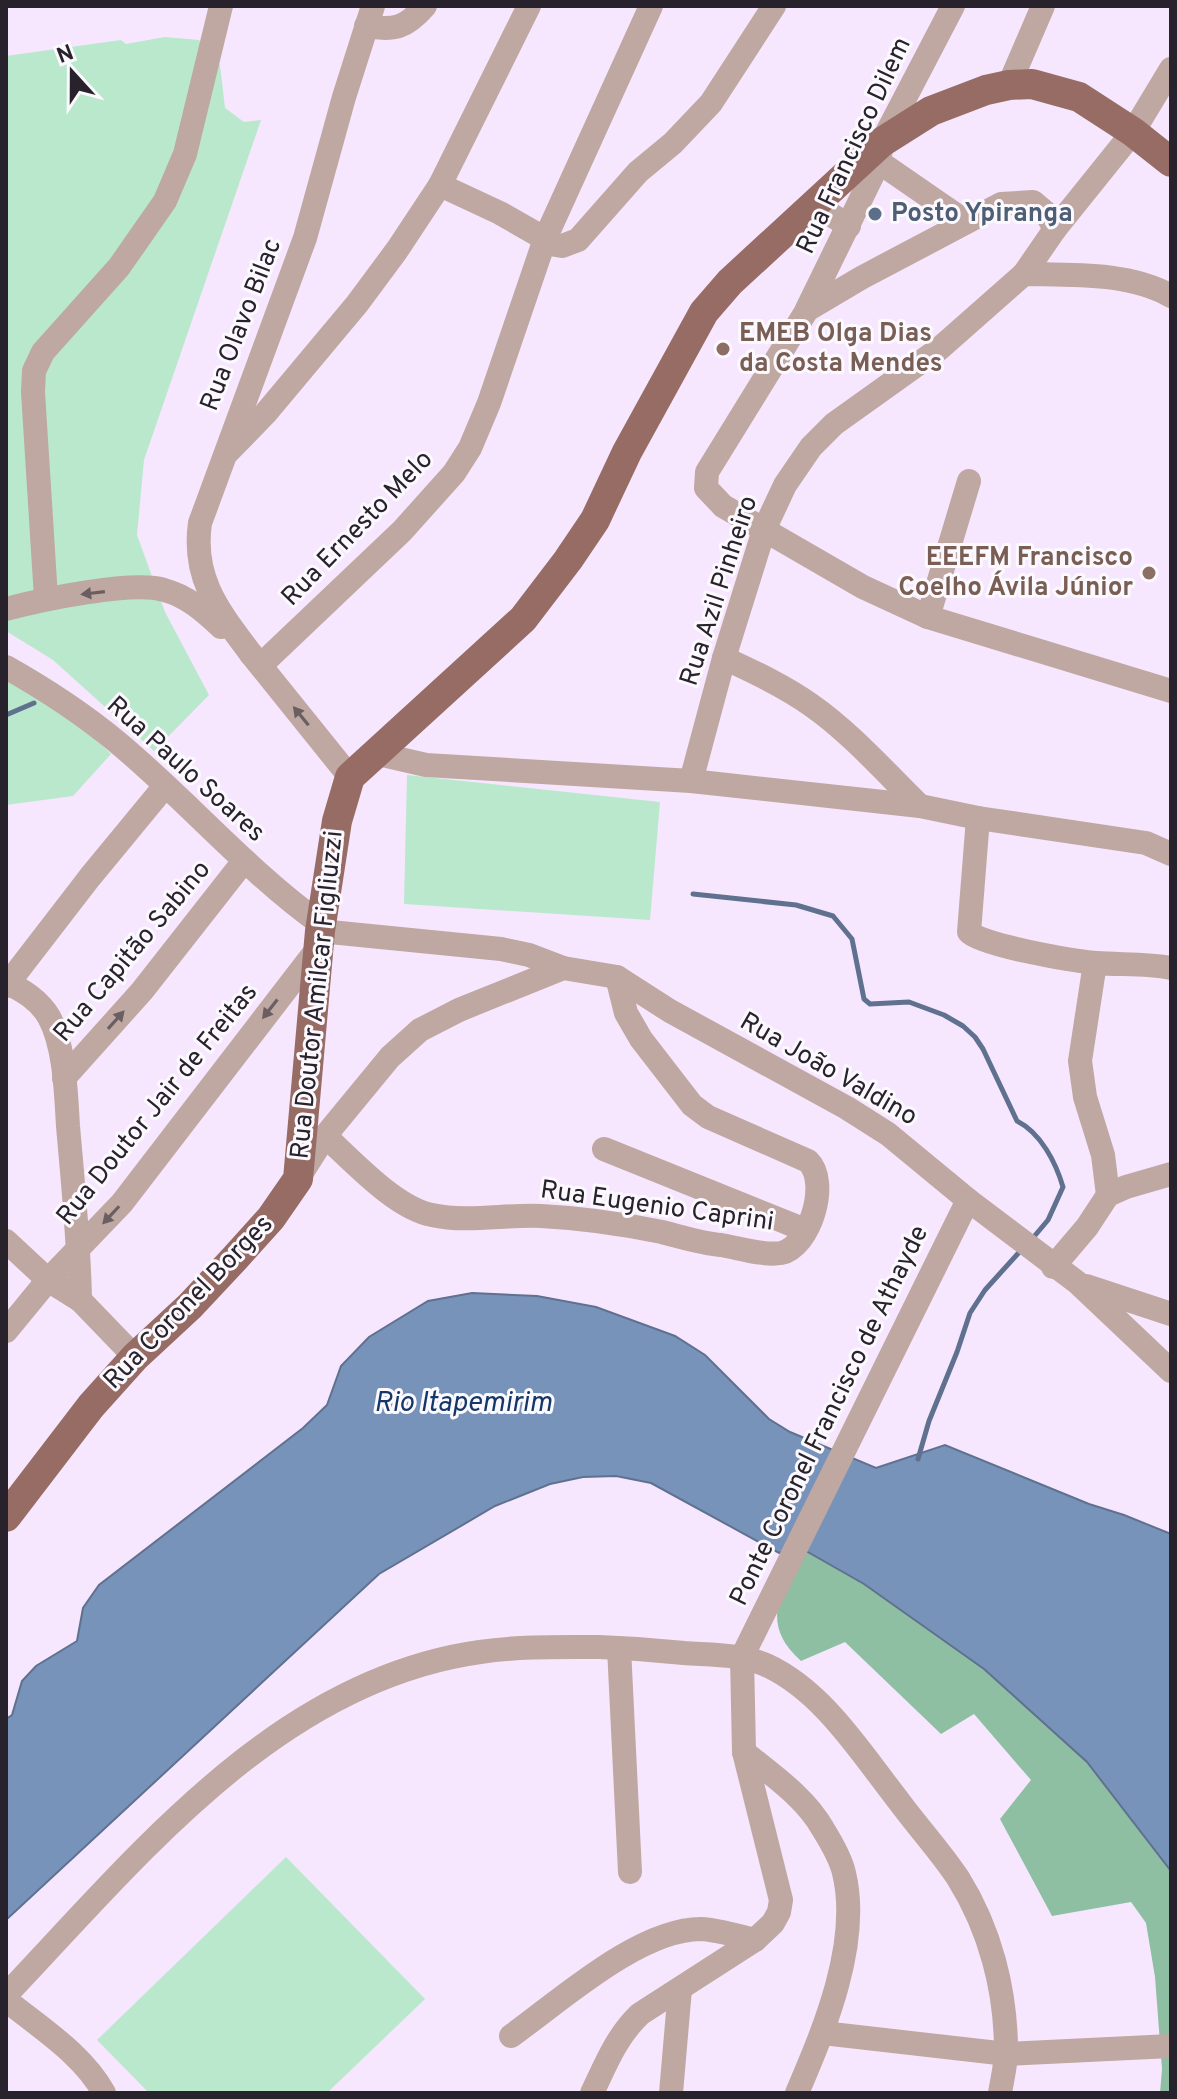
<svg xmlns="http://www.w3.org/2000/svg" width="1177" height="2099" font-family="Overpass,sans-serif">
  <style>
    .green { fill: #bae8cd }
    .forest { fill: #8ebfa3 }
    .water { fill: #7893ba; stroke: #60718f; stroke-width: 2 }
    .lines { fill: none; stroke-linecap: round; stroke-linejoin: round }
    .stream { stroke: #60718f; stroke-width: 5 }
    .minor { stroke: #bfa7a2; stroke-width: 24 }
    .major { stroke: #966c64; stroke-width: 30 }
    .oneway { fill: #6b5e61 }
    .service-dot { fill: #5c6f8a; stroke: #fcf9fe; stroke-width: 3 }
    .education-dot { fill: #8d6e63; stroke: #fcf9fe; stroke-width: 3 }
    .labels { text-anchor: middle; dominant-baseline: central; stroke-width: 6; stroke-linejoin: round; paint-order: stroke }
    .street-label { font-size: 26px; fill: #27222b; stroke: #fcf9fe }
    .service-label { font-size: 26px; font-weight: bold; fill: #4e5e75; stroke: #fcf9fe; text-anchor: start }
    .education-label { font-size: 26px; font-weight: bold; fill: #785e54; stroke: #fcf9fe; text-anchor: start }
    .water-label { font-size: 28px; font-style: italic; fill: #143768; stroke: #fcf9fe }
  </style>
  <rect width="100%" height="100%" fill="#f6e7ff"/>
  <g class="green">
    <path d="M165,37l34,3 21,25 5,43 19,14 17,-2 -117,340 -7,75 28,77 44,83 -55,56 -101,-91 -47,-29v-575l115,-16 5,4z"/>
    <path d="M6,666l28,17 77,71 -38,42 -67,9z"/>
    <path d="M407,775l253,27 -10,118 -246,-16z"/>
    <path d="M286,1857l139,142 -98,94h-178l-52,-53z"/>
  </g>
  <path class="forest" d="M799,1547l65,37 120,85 103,93 84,109v222h-11l2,-24 -7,-92 -9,-54 -15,-21 -79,14 -52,-97 31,-39 -57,-66 -33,20 -96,-92 -44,19c-43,-38 -18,-69 -2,-114z"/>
  <path class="water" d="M472,1293l65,3 59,11 79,29 30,19 64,64 21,13 86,36 69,-23 144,59 35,11 47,19v337l-84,-109 -103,-93 -120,-85 -65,-37 -20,6 -128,-70 -35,-7 -33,1 -33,7 -55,22 -116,68 -373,346v-201l6,-4 10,-34 14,-15 41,-25 6,-33 16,-23 204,-157 24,-23 14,-39 28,-29 59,-36z"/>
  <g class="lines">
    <g class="stream">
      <path d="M6,715l28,-12"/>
      <path d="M693,894l103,11 37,11 19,23 12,60 6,5 39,-2 35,13 19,11 12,11 8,12 34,72c24,12 39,42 46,66l-15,33 -16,19"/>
      <path d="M918,1459l11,-38 28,-69 13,-39 15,-23 37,-41"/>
    </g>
    <g class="minor">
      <path d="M366,26c28,5 40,2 59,-20"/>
      <path d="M1009,85l34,-79"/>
      <path d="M879,162l87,60"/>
      <path d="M440,185l60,28 56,32 6,1 16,-6 60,-68 35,-29 38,-40 63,-97"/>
      <path d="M814,204l35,22"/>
      <path d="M1055,229l-9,-16 -13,-11 -32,2 -140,74 -54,32 -100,162 -1,16 17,18 140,81 65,30 243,74"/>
      <path d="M1024,274c48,1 104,-2 147,22"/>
      <path d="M807,309l72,-147 3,-20 71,-136"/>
      <path d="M228,452l37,-38 92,-110 40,-54 43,-65 89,-179"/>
      <path d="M46,598l-13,-206 1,-21 9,-19 76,-85 46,-66 20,-47 36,-148"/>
      <path d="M6,609c34,-9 127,-29 158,-19 23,6 40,21 57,37"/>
      <path d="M928,617l41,-136"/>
      <path d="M251,654c-32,-43 -59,-75 -51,-131l105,-285 39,-141 29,-91"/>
      <path d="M251,654l99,123"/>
      <path d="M724,658c30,14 60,28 87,47 40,28 74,67 109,101"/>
      <path d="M261,665l141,-134 52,-58 16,-25 19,-45 56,-164 106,-233"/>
      <path d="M6,667c39,22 76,46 111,75 70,58 130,129 204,182"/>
      <path d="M374,753l52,12 265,16 229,25 58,12 168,25 25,11"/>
      <path d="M691,781l33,-123 40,-128 21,-45 26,-38 23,-23 105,-75 85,-75 31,-45 78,-97 38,-63"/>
      <path d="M978,818l-9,114c10,13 106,29 127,31 25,2 50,0 75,5"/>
      <path d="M320,931l181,18 28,6 34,13"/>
      <path d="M1095,963l-15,98 5,36 18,58 5,40"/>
      <path d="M6,983c16,6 34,18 43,34 16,29 17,77 19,109 5,58 11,116 12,174"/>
      <path d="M6,986l84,-109 75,-91"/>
      <path d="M64,1078l78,-87 102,-130"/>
      <path d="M325,1136c28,25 70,72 107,79 36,8 74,-1 109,1 40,2 82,8 121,16 20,5 39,11 59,13 18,3 43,11 60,8 29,-6 49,-71 27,-92l-100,-44 -16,-12 -51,-66 -15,-26 -9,-36"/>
      <path d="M604,1149l201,81"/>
      <path d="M299,1177l26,-41 65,-79 30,-27 39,-20 104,-42 54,9 53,34 177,97 41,26 80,66 110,83 93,88"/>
      <path d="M6,1241l42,39 32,20 55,57"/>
      <path d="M1053,1267l34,-40 21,-32 18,-8 45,-13"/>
      <path d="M1086,1286l85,28"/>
      <path d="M6,1331l42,-51 74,-77 196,-255"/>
      <path d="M619,1648l11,224"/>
      <path d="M744,1752c28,23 61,45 79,77 8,13 18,30 21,44 17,70 -20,157 -47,220"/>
      <path d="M6,1995c132,-139 272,-315 474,-343 40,-6 80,-5 119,-5 29,1 57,3 85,6 28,2 56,1 82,12 57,26 95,88 132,135 19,26 42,51 60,78 32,51 48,112 48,173 0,14 -4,29 -6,42"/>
      <path d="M6,2000c33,27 77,54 98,93"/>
      <path d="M823,2033l184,21 164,-8"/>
      <path d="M511,2036c49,-35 128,-107 190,-107 18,1 37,7 54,11"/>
      <path d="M592,2093c14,-29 24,-56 48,-79l115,-74 18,-17 6,-11 2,-12 -37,-148 -2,-95 226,-457"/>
      <path d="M671,2093l9,-104"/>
    </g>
    <path class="major" d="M6,1517l85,-111 44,-49 55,-51 45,-48 36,-40 27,-39 22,-248 17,-110 13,-44 173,-158 45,-59 27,-40 32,-68 77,-140 26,-30 152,-140 49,-31 55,-21 23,-5 23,-1 47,13 54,35 38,30"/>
  </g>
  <defs><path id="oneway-solid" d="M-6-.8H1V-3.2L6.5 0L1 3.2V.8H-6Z" transform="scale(2)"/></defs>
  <g class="oneway">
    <use href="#oneway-solid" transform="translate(93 593) rotate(173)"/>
    <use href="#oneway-solid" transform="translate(301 716) rotate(-129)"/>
    <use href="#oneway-solid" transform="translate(270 1009) rotate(128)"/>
    <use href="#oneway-solid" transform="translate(116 1020) rotate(-48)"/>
    <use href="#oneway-solid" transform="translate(111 1215) rotate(133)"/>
  </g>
  <circle class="service-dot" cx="875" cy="214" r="8"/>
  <g class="education-dot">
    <circle cx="723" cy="349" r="8"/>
    <circle cx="1149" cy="573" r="8"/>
  </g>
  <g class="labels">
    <g class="street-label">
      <text transform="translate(855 146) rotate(-65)">Rua Francisco Dilem</text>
      <text transform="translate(242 325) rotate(-69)">Rua Olavo Bilac</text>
      <text transform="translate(358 529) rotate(-46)">Rua Ernesto Melo</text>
      <text transform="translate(720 591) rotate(-72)">Rua Azil Pinheiro</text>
      <text transform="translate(185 770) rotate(42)">Rua Paulo Soares</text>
      <text transform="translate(133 952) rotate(-50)">Rua Capitão Sabino</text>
      <text transform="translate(318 995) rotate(-84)">Rua Doutor Amilcar Figliuzzi</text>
      <text transform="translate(828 1070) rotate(30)">Rua João Valdino</text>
      <text transform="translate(158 1105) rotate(-51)">Rua Doutor Jair de Freitas</text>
      <text transform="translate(657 1207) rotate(8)">Rua Eugenio Caprini</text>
      <text transform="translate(189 1303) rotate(-46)">Rua Coronel Borges</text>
      <text transform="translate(830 1416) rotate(-64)">Ponte Coronel Francisco de Athayde</text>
    </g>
    <g class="service-label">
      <text x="891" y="214">Posto Ypiranga</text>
    </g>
    <g class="education-label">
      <text x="739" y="334">EMEB Olga Dias<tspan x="739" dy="30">da Costa Mendes</tspan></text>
      <text x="1133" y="558" text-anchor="end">EEEFM Francisco<tspan x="1133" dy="30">Coelho Ávila Júnior</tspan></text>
    </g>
    <g class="water-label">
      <text x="463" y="1404">Rio Itapemirim</text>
    </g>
  </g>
  <rect width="1177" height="2099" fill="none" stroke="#27222b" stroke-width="16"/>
  <g transform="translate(72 72) rotate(339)" stroke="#fcf9fe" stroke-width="6" paint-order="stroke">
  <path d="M0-6L14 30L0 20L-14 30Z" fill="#27222b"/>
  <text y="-12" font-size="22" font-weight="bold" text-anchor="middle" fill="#27222b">N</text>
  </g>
</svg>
